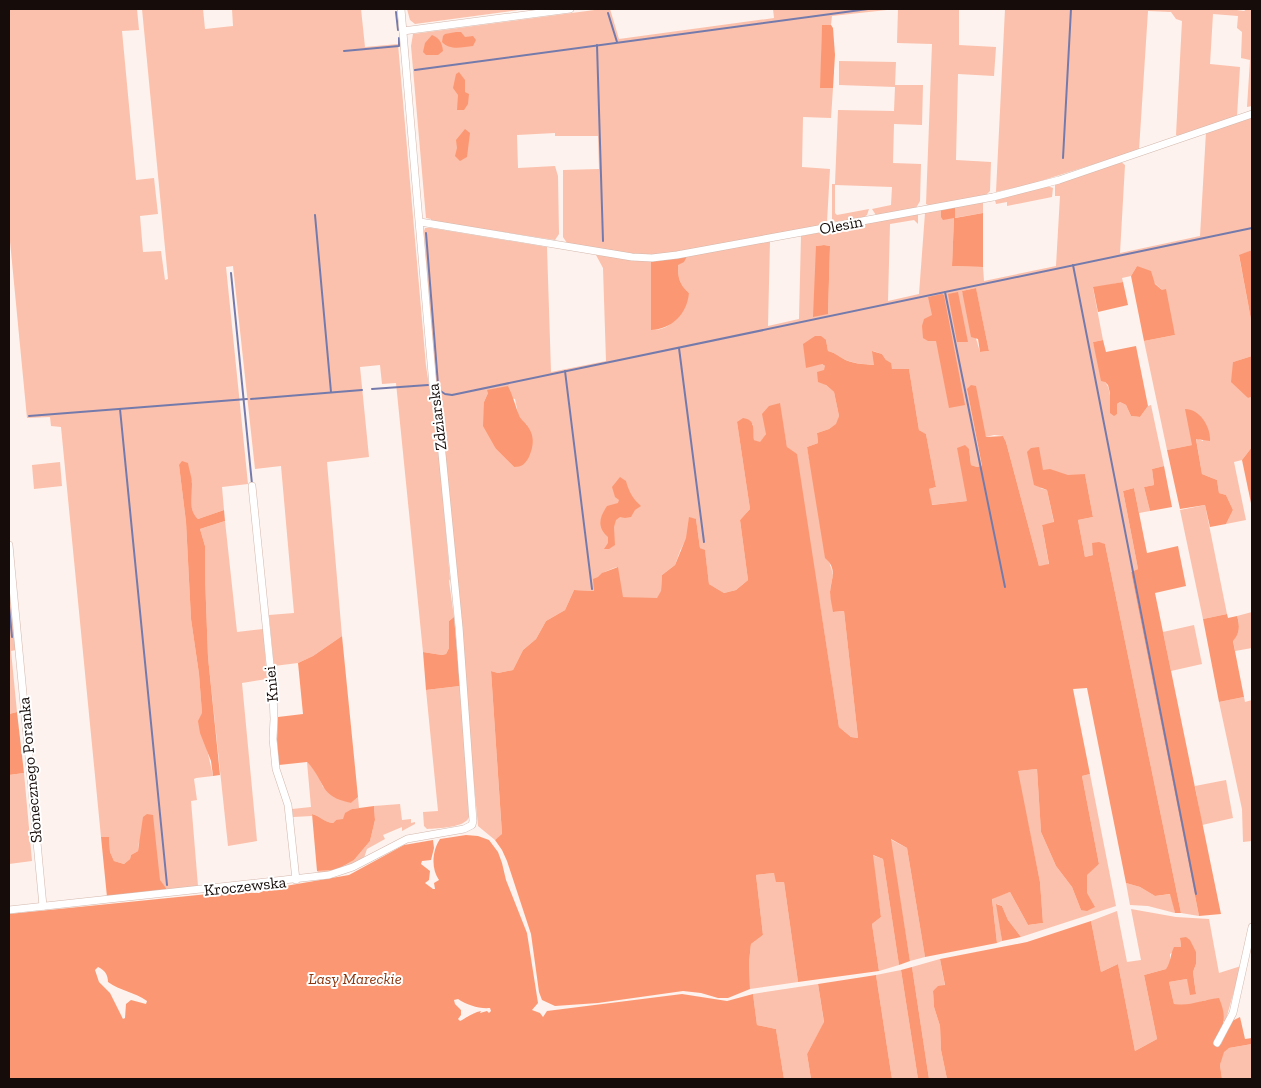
<svg xmlns="http://www.w3.org/2000/svg" width="1261" height="1088" font-family="'Zilla Slab',serif">
  <style>
    .green { fill: #fbc1ac; fill-rule: evenodd }
    .forest { fill: #fb9873; fill-rule: evenodd }
    .lines { fill: none; stroke-linecap: round; stroke-linejoin: round }
    .stream { stroke: #747bac; stroke-width: 2 }
    .street-casing { stroke: #d3b8ae; stroke-width: 8 }
    .street { stroke: #fff; stroke-width: 7 }
    .labels { text-anchor: middle; dominant-baseline: central; stroke-width: 4; stroke-linejoin: round; paint-order: stroke }
    .street-label { font-size: 16px; fill: #160d0a; stroke: #fff }
    .park-label { font-size: 16px; font-style: italic; fill: #8c350c; stroke: #fff }
  </style>
  <rect width="100%" height="100%" fill="#fdf2ed"/>
  <g class="green">
    <path d="M9,9h128l2,21 -17,1 14,149 18,-2 4,36 -18,2 3,36 18,-1 4,29 3,-1 -26,-270h61l2,20 28,-3 -1,-17h129l4,38 33,-3 28,322 6,39h2l2,15 14,159 -1,2 5,36 -5,4v27l-3,6 -4,1 -19,-3 -27,-269 -14,1 -2,-19 -20,2 9,90 -42,5 15,174 -29,20 -15,7 -24,3 -5,-51 25,-2 -13,-147 -26,3 -22,-203 -7,1 22,217 -26,3 2,23 -26,9c-10,-9 -7,-24 -6,-37l-13,-17 7,57 5,97 8,55 3,39 5,36 6,27 -17,2 -2,1 3,21 -6,1 7,85 -1,2 -30,5 -1,-5 -5,-5 -22,-41 -1,9 -7,4 -1,4 -6,5 -10,-3 -4,-9 -1,-15h-8l-40,-410 -10,-1 -1,-9 -23,1 -18,-187z"/>
    <path d="M407,9h119l-111,15 -5,-4z"/>
    <path d="M602,9h8l9,30 155,-21 -1,-9h123l-64,7 -1,9 -9,1 -1,62h12l-2,30 -28,-1 -1,50 28,2 -3,53 -5,5 -155,26 -23,3 -77,-13 -4,-6v-67l36,-1 -1,-33h-43v-3l-38,2 1,33 37,-2 3,10 1,58 -4,6 -124,-19v-2l-5,-1 -15,-172 2,-12z"/>
    <path d="M898,9h61v36l37,2 -2,29 -36,-2 -2,86 35,2 -1,29 -4,4 -56,11 -4,-2 6,-160 -35,-1z"/>
    <path d="M1005,9h224l15,2 3,-2h5v97l-5,1 3,-47 -9,-2 1,-26 -5,-4 1,-12 -25,-2 -3,50 30,3 -3,49 -57,20 -4,-1 6,-114 -6,-2 -5,-7 -23,-1 -9,139 -108,34 -35,8z"/>
    <path d="M839,61l57,1 -1,23h28l-1,40 -28,-1 -1,39 28,1 -1,37 -4,7 -40,7 -4,-6 19,-4 1,-18 -57,-2v28l2,2 32,-6 -2,6 -4,3 -31,4v-38h3l3,-74 56,1 1,-24 -56,-2z"/>
    <path d="M1252,117v133l-13,6 13,69v31l-19,6 15,36 4,-1v50l-10,13 -8,2 12,58 -20,4 7,-14 -7,-15 -7,-2 -2,-13 -15,-6 -6,-36 7,3 -2,-24 -9,28 -25,5 -23,-109 31,-6 -13,-45 -25,-24 -6,10 -9,2 1,4 -30,6 10,52 -10,2 12,40c7,8 5,21 5,31l7,-9 3,-2 6,3 5,11 9,1 8,-11 3,-1 13,61 -12,3 2,16 -10,2 6,24 -11,2 -5,-25 -11,3 15,78 -7,3 68,344 -18,-3 -76,-369 -12,11 -8,2 -7,-37 15,-3 -8,-43 -45,14 7,2 7,33 -12,2 7,40 -10,1 -33,-124 -3,-6 -9,-1 -8,2 -19,-48 15,77 -5,1 -6,-2 -2,-16 -2,52 -36,4 -2,-16 7,-2 -10,-53 -7,-4 -10,-61h-17l-10,-15 -9,-3 2,14c-11,-1 -23,-1 -33,-7 -5,-3 -7,-5 -14,-7l-2,-11 -4,24 3,2 1,19 8,7 5,24 -2,8 -8,5 -12,4 1,10 -11,4 22,115c6,15 3,14 1,29 0,6 3,14 4,21l10,-1 14,127 -7,-1 -12,-10 -19,-122 -33,-158 -8,-44 -13,23v8l-6,9 -6,-3 -1,-16 -16,-2 13,87 -10,11 8,60 -12,10 -12,3 -15,-9 -4,-33 -5,-3 -4,-29 -16,32 -5,14 -13,10 -1,17 -4,7 -35,-2 -5,-30c-16,6 -18,6 -23,24l-20,-1 -9,20 -19,11 -10,18 -13,11 -10,20 -15,3 -7,-2 11,164 -7,5 -17,-14 -42,-439 -12,-156 1,-3h6l116,19 4,125 55,-11 -3,-93 -7,-13 55,5v70c25,0 28,-18 38,-37 -10,-9 -11,-15 -11,-29l9,-8 83,-15 -2,85 31,-7 2,-83 117,-22v10l-4,-4 -24,4 -2,77 31,-7 6,-81 16,-3v7l13,1 1,-11 28,-6v12l-29,5 -2,48 31,1 1,14 72,-15 4,-70h-5v-11l2,-3 64,-20 4,3 -5,88 80,-17 6,-104zM824,245l6,1 -2,68 -12,-68zM976,288v1l13,62 -9,1 -18,-61zM488,393l27,6 4,19 8,7 -13,42 -18,-18 -12,-47z"/>
    <path d="M1047,186l6,2 -1,9 -45,9v-4l-11,2 -1,-4z"/>
    <path d="M60,462l2,24 -28,3 -2,-24z"/>
    <path d="M1205,505l22,109 -24,5 -23,-109z"/>
    <path d="M225,521l12,111 26,-3 4,50 -25,4 15,158 -29,5 -20,-189 -3,-81v-30l-5,-17z"/>
    <path d="M9,576l7,74 -5,1 6,61 -8,2z"/>
    <path d="M1252,612v36l-17,3 -2,-11c7,-7 7,-15 4,-24z"/>
    <path d="M1194,625l8,39 -31,7 -8,-39z"/>
    <path d="M460,686l9,131c-4,11 -31,11 -42,12l-3,-3 -1,-14 15,-1 -12,-121z"/>
    <path d="M1244,697l1,5 7,-2v28h-1l1,9v104l-9,1 -1,-33 -23,-107z"/>
    <path d="M307,762l10,11 6,14 28,16 7,-6 1,11 -7,1 -9,11h-7l-3,3c-9,-1 -13,-7 -21,-9v2l-19,1 -1,-8 19,-2z"/>
    <path d="M1037,769l4,63 15,34 16,21 9,23 6,-17v-19l12,-10 -17,-88 8,-2 26,132 -95,31 -13,-17 -6,-14 -5,-2 5,37 -5,2 -5,-45 18,-6 18,33 15,-2 -3,-41 -23,-111z"/>
    <path d="M24,773l8,88 -23,3v-89z"/>
    <path d="M1226,780l7,38 -31,7 -7,-39z"/>
    <path d="M400,804l2,16 9,-1v4l4,-1v2l-13,7v-4l-19,8 2,4 -18,10 -3,9 -19,10 -25,6 -3,-3 19,-1 18,-10 16,-19 5,-21 -1,-14z"/>
    <path d="M890,839l17,9 18,109 -15,4z"/>
    <path d="M872,855l11,4 16,106 -20,6 -7,-47 9,-7z"/>
    <path d="M774,873l10,9 14,100 -48,7 -1,-27 2,-18 12,-9 -7,-60z"/>
    <path d="M1126,883l14,4 15,9 16,-2 4,19 -27,-7 -18,-1z"/>
    <path d="M1131,909l45,8 33,2 10,54 22,-7 -16,57 -19,-23 -18,6 -14,-2 -5,-22 18,-3 9,14 -3,-21 3,-8 -16,-25 1,8 -11,7v9l-4,6 -22,6 13,64 -22,12 -17,-87 -17,8 -10,-51 26,-10 10,51 14,-2z"/>
    <path d="M940,959l5,27 -12,5 1,16 6,19 1,24 6,29h-18l-17,-112z"/>
    <path d="M901,970l17,109h-26l-16,-104z"/>
    <path d="M818,984l6,39 -17,31 4,25h-27l-8,-50 -19,-4 -4,-31z"/>
    <path d="M1252,1044v35h-30l-2,-14 3,-14 6,-3z"/>
  </g>
  <g class="forest">
    <path d="M822,25h9l2,3 2,27 -2,33h-13z"/>
    <path d="M456,32h5l4,5 8,-1 3,4 -3,6c-10,1 -23,5 -31,-4l1,-6 2,-2z"/>
    <path d="M432,35c7,3 10,7 11,16l-5,4h-12l-3,-3 2,-9z"/>
    <path d="M459,72l6,8v12l4,2 -1,10 -4,6h-7l1,-15 -5,-7 3,-14z"/>
    <path d="M465,129l5,4 -3,24 -7,4 -5,-5 2,-8 -1,-8z"/>
    <path d="M955,207v11l28,-5v54l-31,-1 2,-48 -11,2 -2,-3v-7z"/>
    <path d="M824,245l6,1 -2,68 -15,3 3,-71z"/>
    <path d="M1252,250v75l-13,-70z"/>
    <path d="M687,256l-3,6 -6,3c0,13 1,19 11,28 -2,21 -17,36 -38,37v-70z"/>
    <path d="M1137,266l14,5 4,13 7,6 4,-1 9,46 -31,6 -13,-65z"/>
    <path d="M1123,282l5,23 -30,7 -5,-25z"/>
    <path d="M976,288l13,63 -9,1 -2,-13 -7,-2 -9,-46z"/>
    <path d="M958,292l10,50h-11l-9,-48z"/>
    <path d="M942,294l2,1 21,110 -16,3 -13,-67h-8l-5,-3 -1,-12 2,-7 8,-4 -4,-18z"/>
    <path d="M815,336h6l5,4 2,11c7,2 9,4 14,7 9,6 22,6 32,7l-2,-14 10,3 4,6 5,3 1,6h17l10,61 7,4 10,53 -7,2 3,16 35,-4 -10,-53 8,-3 4,4 2,16 6,2 5,-1 -15,-77 4,-4 5,1 10,51 17,-1 3,6 33,124 10,-2 -7,-39 12,-3 -7,-32 -13,-5 -7,-33 4,-4 8,-1 4,23 7,-1 18,6 17,-1 8,43 -15,3 7,37 8,-2 -1,-12 7,-1 6,2 76,369h-6l-5,-19 -15,2 -15,-9 -14,-4 -39,-195 -14,1 17,85 -8,2 17,88 -12,11v18l8,14 -8,4 -6,-1 -9,-23 -16,-21 -15,-34 -4,-63 -19,2 22,111 3,41 -15,2 -18,-33 -18,7 5,44 -72,14 -18,-109 -16,-9 19,122 -11,4 -16,-106 -10,-4 8,62 -9,7 7,47 -81,11 -14,-100h-8l-2,-9 -18,2 7,60 -12,9 -2,18 1,27 -22,9h-10l-17,-5 -18,-2 -85,12 -43,3 -13,-6 -3,-8 -8,-58 -24,-73 -5,-11 -7,-10 7,-6 -11,-163 7,2 15,-3 10,-20 13,-11 10,-18 19,-11 9,-20 20,1 -1,-12 5,-2 4,-4 16,-6 5,30 34,1 4,-7 1,-16 13,-10 11,-27 3,-21 7,2 4,29 5,2 4,34 15,9 12,-3 12,-10 -8,-60 10,-11 -13,-87 6,-4c13,2 10,11 11,22l6,2 6,-8 -4,-20 7,-8 11,-3 7,44 10,7 42,273 12,10 7,1 -14,-127 -11,1c-1,-7 -3,-14 -3,-20 1,-13 8,-23 -5,-34l-18,-111 11,-4 -1,-10 12,-4 7,-5 3,-8 -5,-24 -8,-7 -8,-3 -1,-10 7,-2 1,-4 -3,-2 -16,4 -3,-24z"/>
    <path d="M1103,340l3,12 30,-6 12,60 -8,11 -9,-1 -5,-11 -6,-3 -3,2v10l-3,2 -4,-3v-20l-2,-8 -3,-3 -4,-1 -8,-39z"/>
    <path d="M1252,356v41l-4,1 -17,-16 2,-20z"/>
    <path d="M508,386c5,10 7,19 11,29 1,4 5,6 7,9 9,11 8,21 3,33 -4,7 -7,10 -15,10l-18,-18 -13,-23 1,-24 4,-9 -1,-3z"/>
    <path d="M1185,409c15,0 26,18 25,32l-14,-2 6,35 15,6 2,13 7,2 7,15 -7,14 -16,3 -5,-22 -25,4 -13,-59 25,-5z"/>
    <path d="M1252,447v61l-10,-48z"/>
    <path d="M182,461l6,2c1,7 4,14 4,21 0,12 -4,26 6,35l26,-9 1,11 -25,8 5,17v30l3,81 12,118 -7,1 -2,-15 -11,-28 -2,-12 4,-8 -3,-39 -8,-55 -5,-97 -7,-57z"/>
    <path d="M1164,466l8,41 -22,4 -6,-24 10,-2 -2,-16z"/>
    <path d="M620,477l6,4c3,11 7,18 15,25l-6,4 -4,7 -6,1 -5,-1 -4,3 -2,7 1,18 -6,4h-5l4,-6v-6c-11,-10 -9,-19 -1,-31l11,-3 1,-3 -4,-3 -3,-10z"/>
    <path d="M1134,488l13,65 31,-7 8,40 -31,7 66,321 -22,2 -68,-344 7,-3 -15,-78z"/>
    <path d="M1227,614l1,4 9,-2c3,10 3,17 -4,25l11,56 -25,5 -16,-83z"/>
    <path d="M454,617l6,69 -34,4 -3,-38 19,3 4,-1 3,-6v-27z"/>
    <path d="M342,636l16,161 -7,6c-33,-7 -24,-20 -44,-41l-28,3 -2,-25 1,-23 25,-3 -5,-51 15,-7z"/>
    <path d="M17,712l7,61 -15,2v-61z"/>
    <path d="M374,806l1,14 -5,21 -16,19 -18,10 -19,1 -5,-57c8,2 12,8 21,9l3,-3 7,-1 2,-6 7,-4z"/>
    <path d="M147,814l6,1 7,65 6,8 1,5 -60,4 -6,-60h8l1,15 4,9 10,3 6,-5 1,-4 7,-4 5,-34z"/>
    <path d="M466,835l12,1 11,4 9,12 4,11 4,17 21,53 11,70 -6,7 8,3 3,4 4,-6 135,-17 45,7 26,-7 4,31 19,4 8,50h-775v-165l219,-22 31,1 9,-4 81,-14 55,-30 29,-5 1,8 -3,12 -9,1 -1,3 9,7 -1,9 -4,3 8,6h2l-1,-6 5,-3c-8,-11 -7,-29 1,-41zM98,967c7,3 10,8 10,15 12,9 27,10 39,19l-1,3 -15,-4 -5,4 -1,14 -2,1 -13,-26 -11,-11 -4,-12zM458,999c9,6 21,10 32,9l1,3 -2,2 -2,-2 -7,2 1,-2c-7,1 -15,7 -21,10l-2,-2 3,-4v-5l-6,-6 -1,-4z"/>
    <path d="M996,904l6,2 6,14 13,17 -19,4z"/>
    <path d="M1091,921l10,51 17,-8 17,87 22,-12 -13,-64 22,-6c5,-7 4,-14 8,-22h7l-1,-9 6,-1 4,3 6,12v12l-3,8 3,22 -6,1 -3,-16 -18,3 5,22c18,2 27,-4 45,-6 9,21 4,28 -5,47l7,-1 11,-23 8,-4 5,22 7,-1v6l-23,4 -5,4 -4,13 2,14h-275l-6,-29 -1,-24 -6,-19 -1,-16 5,-5 7,-1 -5,-26 87,-17z"/>
    <path d="M912,967l17,112h-11l-17,-109z"/>
    <path d="M876,975l16,104h-81l-4,-25 17,-32 -6,-38z"/>
  </g>
  <g class="lines">
    <g class="stream">
      <path d="M396,12l2,18"/>
      <path d="M608,13l9,29"/>
      <path d="M597,45l6,196"/>
      <path d="M344,51l55,-5v-8"/>
      <path d="M415,70l453,-61"/>
      <path d="M1063,158l8,-149"/>
      <path d="M315,215l16,177"/>
      <path d="M426,233l12,151 1,6 6,4 7,1 800,-167"/>
      <path d="M1073,265l123,629"/>
      <path d="M231,273l21,211"/>
      <path d="M945,292l60,295"/>
      <path d="M679,348l25,194"/>
      <path d="M565,371l27,218"/>
      <path d="M372,389l56,-4"/>
      <path d="M251,399l111,-9"/>
      <path d="M120,409l47,476"/>
      <path d="M29,416l218,-17"/>
      <path d="M9,606l3,31"/>
    </g>
    <g class="street-casing">
      <g id="street">
        <path d="M403,31l167,-22"/>
        <path d="M420,222l212,35 20,1 25,-3 316,-58 66,-17 193,-66"/>
        <path d="M252,486l21,208 1,25 -1,20 3,30 12,36 8,75"/>
        <path d="M9,545l34,361"/>
        <path d="M9,910l320,-35 24,-8 54,-28 57,-10 8,-4 1,-4 -14,-194 -21,-214 -5,-27 -32,-377"/>
        <path d="M1217,1043l16,-30 19,-86"/>
      </g>
    </g>
    <use href="#street" class="street"/>
  </g>
  <g class="labels">
    <g class="street-label">
      <text transform="translate(841 225) rotate(-11)">Olesin</text>
      <text transform="translate(437 417) rotate(-97)">Zdziarska</text>
      <text transform="translate(271 684) rotate(-95)">Kniei</text>
      <text transform="translate(30 770) rotate(-95)">Słonecznego Poranka</text>
      <text transform="translate(245 886) rotate(-6)">Kroczewska</text>
    </g>
    <g class="park-label">
      <text x="355" y="978">Lasy Mareckie</text>
    </g>
  </g>
  <rect width="1261" height="1088" fill="none" stroke="#160d0a" stroke-width="20"/>
</svg>
